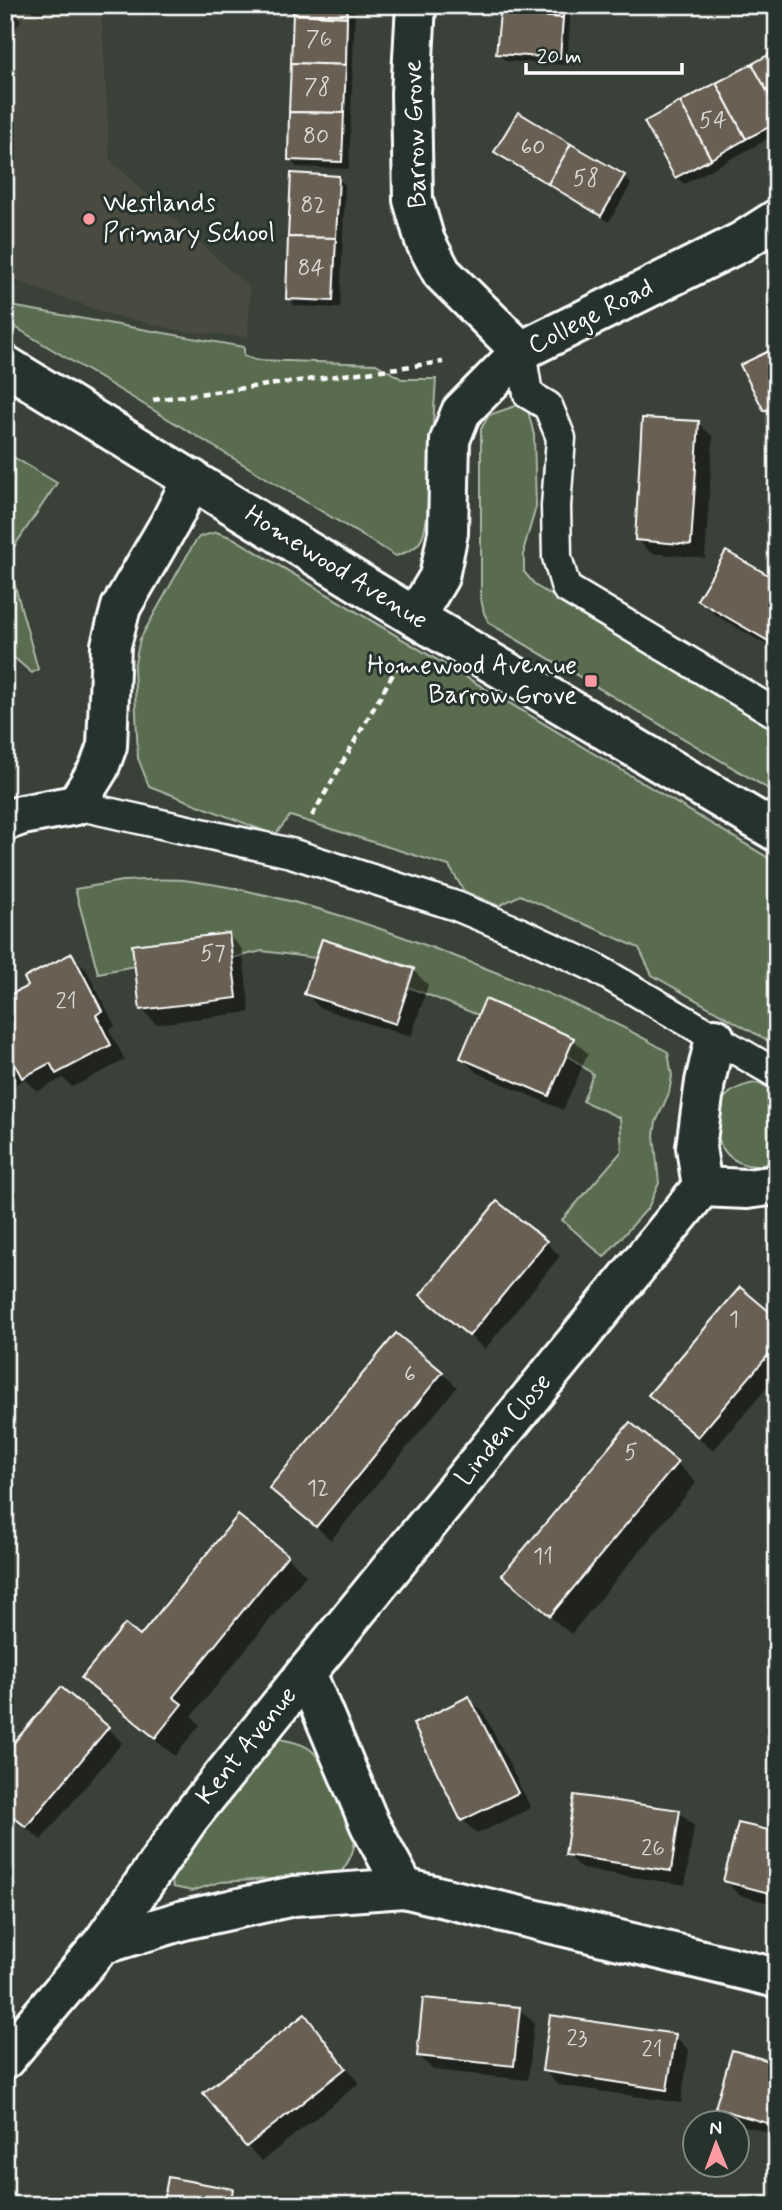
<svg xmlns="http://www.w3.org/2000/svg" width="782" height="2210" font-family="Mynerve,sans-serif">
  <style>
    .built { fill: #484b40 }
    .green { fill: #5a6c50; stroke: #acb6a8; stroke-width: 2 }
    .shadow { fill: #0007 }
    .building { fill: #696152; stroke: #fff; stroke-width: 2 }
    .lines { fill: none; stroke-linecap: round; stroke-linejoin: round }
    .service-casing { stroke: #fff; stroke-width: 33 }
    .minor-casing { stroke: #fff; stroke-width: 44 }
    .path { stroke: #fff; stroke-width: 4.5; stroke-dasharray: 7 5; stroke-linecap: butt }
    .service { stroke: #26332d; stroke-width: 28 }
    .minor { stroke: #26332d; stroke-width: 38 }
    .poi-dot { fill: #ff9aa2; stroke: #26332d; stroke-width: 2.5 }
    .labels { text-anchor: middle; dominant-baseline: central; stroke-width: 6; stroke-linejoin: round; paint-order: stroke }
    .number-label { font-size: 23px; fill: #dad8d4 }
    .street-label { font-size: 26px; fill: #fff; stroke: #26332d }
    .poi-label { font-size: 26px; fill: #fff; stroke: #26332d; text-anchor: start }
  </style>
  <rect width="100%" height="100%" fill="#3a4138"/>
  <filter id="ink" filterUnits="userSpaceOnUse"><feTurbulence type="fractalNoise" baseFrequency=".0143" numOctaves="2"/><feDisplacementMap in="SourceGraphic" scale="14" xChannelSelector="R" yChannelSelector="G"/><feConvolveMatrix kernelMatrix="1 2 1 2 8 2 1 2 1" color-interpolation-filters="sRGB"/></filter>
  <g filter="url(#ink)">
    <path class="built" d="M5,5h96l9,155 140,129 -2,48 -66,-6 -70,-16 -107,-38z"/>
    <g class="green">
      <path d="M5,305l239,42v9l12,4 120,4 26,15h34l-9,138c-4,25 -6,31 -31,39l-391,-235z"/>
      <path d="M518,405l10,6 6,24 2,72 -12,41v24l12,14 241,143v65l-288,-171 -5,-10 -3,-14v-170l8,-14z"/>
      <path d="M5,452l52,31 -50,74 31,112 -6,4 -27,-23z"/>
      <path d="M216,532l17,6 544,325v183l-125,-71 -13,-27 -119,-53 -21,11 -35,-15 -15,-25 -159,-50 -15,19 -126,-49 -11,-28 -4,-91 6,-28 53,-94 6,-8z"/>
      <path d="M122,881c23,-1 47,-3 69,0 103,14 203,51 299,89 60,24 123,49 178,82l4,24 -3,17 -13,29 -2,13 5,48 -11,25 -44,49 -42,-37 60,-69 -2,-33 -37,-17 10,-27 -26,-19 7,-17 -88,-39 -8,16 -70,-28 6,-19 -92,-29 -7,19 -53,-7 -30,7 -4,-25 -95,12 2,21 -37,7 -23,-84z"/>
      <path d="M756,1083l21,7v69c-58,33 -94,-66 -21,-76z"/>
      <path d="M270,1737c13,3 31,5 41,13 12,9 44,72 44,86 0,16 -7,27 -16,39l-119,7 -28,9 -19,-4 -3,-15z"/>
    </g>
    <g class="shadow">
      <path d="M5,5l16,15 -16,24z"/>
      <path d="M23,5h25l-7,12z"/>
      <path d="M295,5h60l-6,164 -52,-2 -7,-7z"/>
      <path d="M502,5h69l-4,60 -61,-4 -8,-7z"/>
      <path d="M777,52v82l-93,50 -8,-7z"/>
      <path d="M496,152l128,25 7,7 -22,38 -106,-63z"/>
      <path d="M338,178l7,7 -5,123 -45,-2 -7,-8z"/>
      <path d="M777,349v73l-11,-12 -23,-44z"/>
      <path d="M698,423l15,14 -8,121 -54,-5 -14,-14z"/>
      <path d="M777,582v69l-63,-37 -15,-14z"/>
      <path d="M228,935l14,14 8,63 -94,12 -14,-15z"/>
      <path d="M72,955l14,14 29,57 -6,4 16,30 -53,27 -9,-9 -25,13 -13,-12 -20,11v-91l25,-12z"/>
      <path d="M413,970l15,15 -17,52 -91,-29 -14,-15z"/>
      <path d="M486,1001l87,38 15,15 -25,56 -87,-38 -14,-14z"/>
      <path d="M546,1242l14,14 -75,93 -63,-54z"/>
      <path d="M777,1321v55l-64,75 -63,-56z"/>
      <path d="M442,1373l15,14 -126,153 -59,-52z"/>
      <path d="M630,1425l47,38 19,20 -125,151 -48,-39 -19,-20z"/>
      <path d="M287,1556l19,19 -114,141 8,9 -25,31 -72,-59 -19,-19 57,-40z"/>
      <path d="M469,1698l14,14 48,96 -54,26 -14,-14z"/>
      <path d="M108,1728l14,15 -81,97 -36,-30v-54z"/>
      <path d="M679,1812l15,14 -9,59 -103,-16 -15,-14z"/>
      <path d="M777,1834v71l-38,-10 -14,-14z"/>
      <path d="M5,1859l9,9 -9,11z"/>
      <path d="M519,2009l15,14 -6,57 -95,-10 -15,-15z"/>
      <path d="M304,2017l15,14 40,52 -97,78 -15,-15 -42,-52z"/>
      <path d="M675,2036l14,14 -8,53 -123,-18 -14,-15z"/>
      <path d="M777,2064v71l-45,-13 -15,-15z"/>
      <path d="M232,2191l14,14h-81z"/>
    </g>
    <g class="building">
      <path d="M293,5h55l-1,12 -54,-3z"/>
      <path d="M500,5h64l-1,13 -63,-5z"/>
      <path d="M500,13l63,5 -3,40 -64,-4z"/>
      <path d="M293,14l54,3 -1,48 -55,-2z"/>
      <path d="M777,50v59l-25,-45z"/>
      <path d="M291,63l55,2 -2,48 -55,-1z"/>
      <path d="M752,64l25,45v14l-31,16 -30,-56z"/>
      <path d="M716,83l30,56 -35,20 -31,-57z"/>
      <path d="M680,102l31,57 -36,19 -31,-56z"/>
      <path d="M289,112l55,1 -2,49 -54,-2z"/>
      <path d="M518,112l53,32 -23,40 -54,-32z"/>
      <path d="M571,144l54,31 -24,41 -53,-32z"/>
      <path d="M291,173l48,3 -3,62 -48,-1z"/>
      <path d="M288,237l48,1 -3,63 -47,-2z"/>
      <path d="M777,347v58l-13,6 -24,-46z"/>
      <path d="M642,418l57,3 -8,124 -56,-5z"/>
      <path d="M726,551l51,29v66l-80,-46z"/>
      <path d="M229,933l8,65 -97,12 -8,-65z"/>
      <path d="M322,939l92,30 -18,55 -92,-30z"/>
      <path d="M72,953l30,58 -6,4 15,30 -55,29 -6,-11 -28,15 -8,-15 -9,5v-71l23,-11 -4,-8z"/>
      <path d="M485,999l89,39 -25,58 -89,-38z"/>
      <path d="M497,1201l50,40 -78,95 -49,-41z"/>
      <path d="M740,1287l37,31v27l-79,92 -50,-42z"/>
      <path d="M396,1333l47,39 -127,155 -47,-39z"/>
      <path d="M630,1422l48,40 -128,154 -48,-41z"/>
      <path d="M238,1515l50,40 -115,142 9,7 -27,34 -74,-60 44,-54 15,12z"/>
      <path d="M61,1687l48,40 -83,100 -21,-17v-57z"/>
      <path d="M469,1696l49,97 -57,28 -48,-97z"/>
      <path d="M574,1795l106,15 -9,61 -106,-16z"/>
      <path d="M738,1823l39,9v63l-54,-14z"/>
      <path d="M423,1998l97,9 -6,59 -97,-10z"/>
      <path d="M305,2014l41,54 -100,79 -43,-54z"/>
      <path d="M550,2015l126,19 -9,56 -125,-19z"/>
      <path d="M732,2050l45,13v63l-62,-18z"/>
      <path d="M168,2177l65,12 -3,16h-67z"/>
    </g>
    <g class="lines">
      <g class="service-casing">
        <g id="service">
          <path d="M521,351l7,43 20,12 13,32 -5,68 1,51 9,31 211,126"/>
          <path d="M76,805l215,48 165,53 65,27 73,34 183,107"/>
        </g>
      </g>
      <g class="minor-casing">
        <g id="minor">
          <path d="M416,5l-5,88 2,107 12,41 17,32 79,78"/>
          <path d="M5,365l418,257 354,210"/>
          <path d="M415,617l24,-40 9,-44 2,-93 11,-28 60,-61 220,-109 36,-23"/>
          <path d="M5,821l17,-6 54,-10 23,-37 8,-22 4,-101 10,-38 49,-84 22,-44"/>
          <path d="M715,1038l-10,44 -9,65 6,40 45,2 30,-4"/>
          <path d="M306,1673l396,-486"/>
          <path d="M101,1945l83,-25 110,-24 110,-8"/>
          <path d="M5,2059l96,-114 89,-128 116,-144 64,152 34,63 373,90"/>
        </g>
      </g>
      <g class="path">
        <path d="M153,400l290,-38"/>
        <path d="M312,816l88,-154"/>
      </g>
      <use href="#service" class="service"/>
      <use href="#minor" class="minor"/>
    </g>
  </g>
  <g class="poi-dot">
    <circle cx="89" cy="219" r="7"/>
    <rect x="584" y="674" width="14" height="14" rx="3.5"/>
  </g>
  <g class="labels">
    <g class="number-label">
      <text x="319" y="40">76</text>
      <text x="317" y="88">78</text>
      <text x="713" y="121">54</text>
      <text x="316" y="137">80</text>
      <text x="533" y="148">60</text>
      <text x="586" y="179">58</text>
      <text x="313" y="206">82</text>
      <text x="311" y="269">84</text>
      <text x="213" y="954">57</text>
      <text x="66" y="1002">21</text>
      <text x="734" y="1320">1</text>
      <text x="410" y="1375">6</text>
      <text x="631" y="1453">5</text>
      <text x="318" y="1489">12</text>
      <text x="543" y="1557">11</text>
      <text x="653" y="1849">26</text>
      <text x="577" y="2039">23</text>
      <text x="652" y="2050">21</text>
    </g>
    <g class="street-label">
      <text transform="translate(416 134) rotate(-92)">Barrow Grove</text>
      <text transform="translate(591 317) rotate(-27)">College Road</text>
      <text transform="translate(336 568) rotate(32)">Homewood Avenue</text>
      <text transform="translate(504 1430) rotate(-51)">Linden Close</text>
      <text transform="translate(247 1746) rotate(-51)">Kent Avenue</text>
    </g>
    <g class="poi-label">
      <text x="103" y="204">Westlands<tspan x="103" dy="30">Primary School</tspan></text>
      <text x="577" y="666" text-anchor="end">Homewood Avenue<tspan x="577" dy="30">Barrow Grove</tspan></text>
    </g>
  </g>
  <rect width="782" height="2210" fill="none" stroke="#26332d" stroke-width="28"/>
  <rect x="14" y="14" width="754" height="2182" fill="none" stroke="#fff" stroke-width="2.5" filter="url(#ink)"/>
  <g transform="translate(716 2144) rotate(359)"><circle r="33" fill="#26332d" stroke="#7d8581" stroke-width="2"/>
  <path d="M0-5L12 26L0 18L-12 26Z" fill="#ff9aa2"/>
  <text y="-10" font-size="19" font-weight="bold" text-anchor="middle" fill="#ffffff">N</text>
  </g>
  <path d="M526 63v10h156v-10" fill="none" stroke="#ffffff" stroke-width="3.5"/>
  <text x="537" y="63" font-size="21" fill="#ffffff" stroke="#26332d" stroke-width="5" paint-order="stroke">20 m</text>
</svg>
